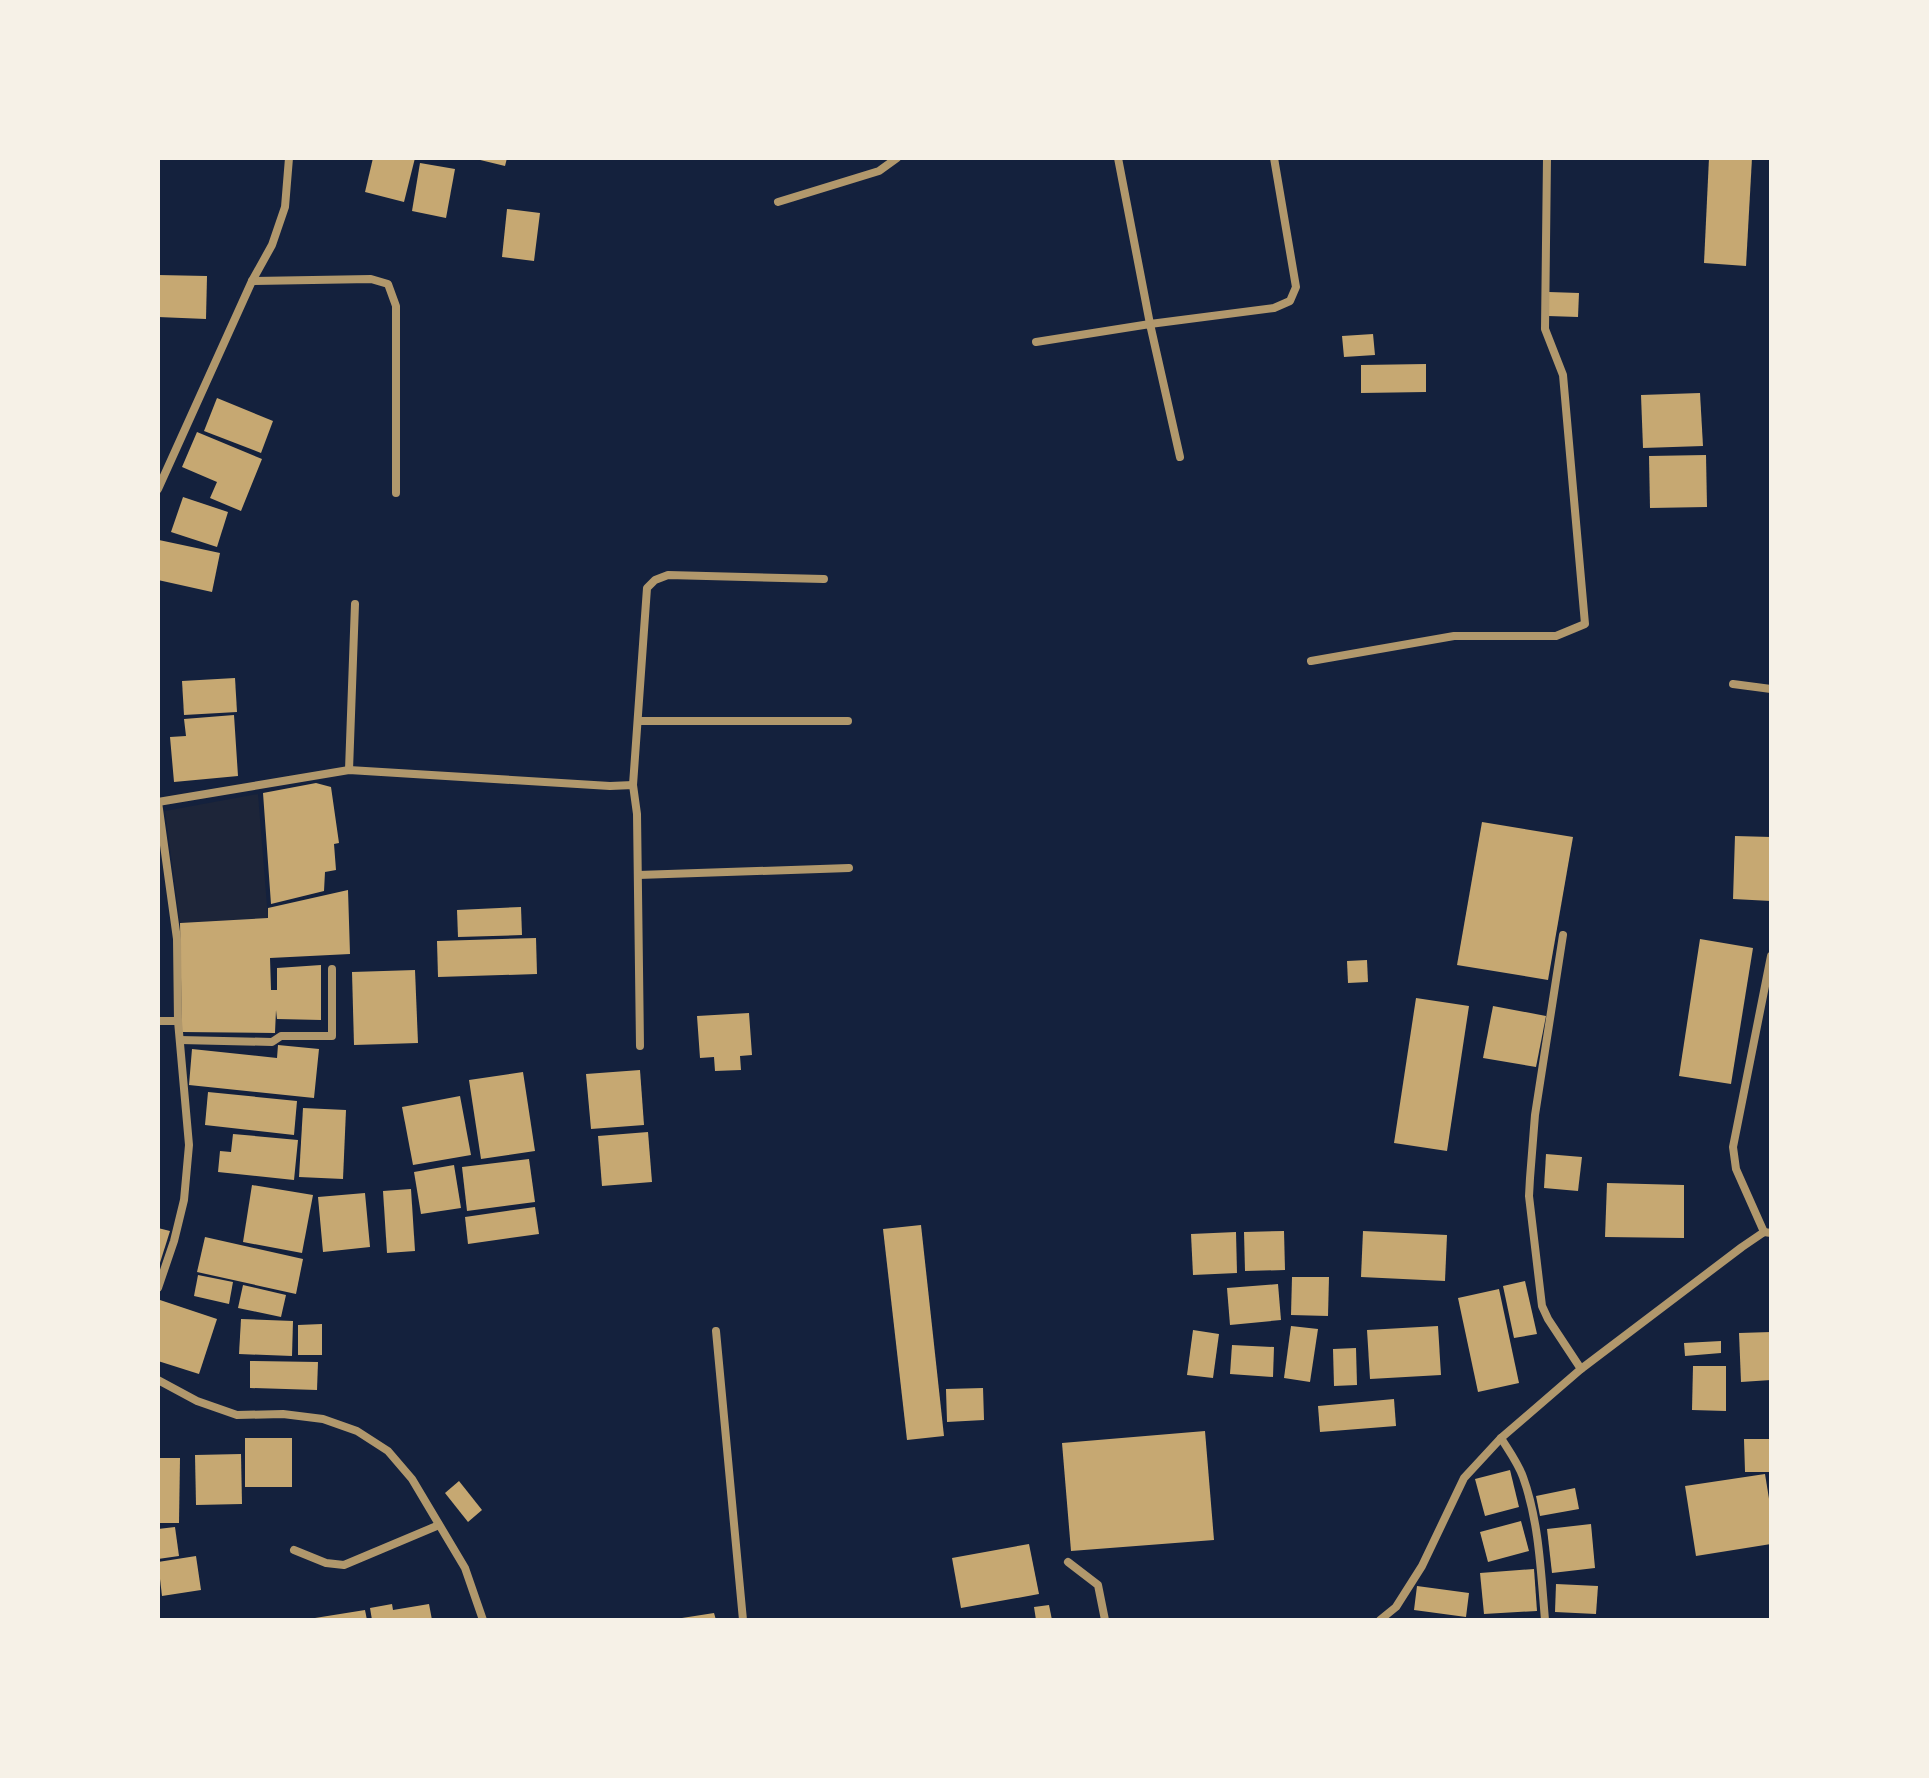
<svg xmlns="http://www.w3.org/2000/svg" width="1929" height="1778" font-family="'Alegreya Sans',sans-serif">
  <style>
    .green { fill: #1d2539 }
    .building { fill: #c6a872 }
    .lines { fill: none; stroke-linecap: round; stroke-linejoin: round }
    .minor { stroke: #b1986c; stroke-width: 8 }
  </style>
  <rect width="100%" height="100%" fill="#14213d"/>
  <path class="green" d="M258,794l10,124 -88,5 -15,-112z"/>
  <g class="building">
    <path d="M373,158h42l-11,44 -39,-10z"/>
    <path d="M472,158h35l-2,8z"/>
    <path d="M1709,158h43l-6,108 -42,-3z"/>
    <path d="M420,163l35,6 -9,49 -34,-7z"/>
    <path d="M507,209l33,4 -6,48 -32,-4z"/>
    <path d="M158,275l49,1 -1,43 -48,-2z"/>
    <path d="M1549,292l30,1 -1,24 -30,-1z"/>
    <path d="M1373,334l2,21 -31,2 -2,-21z"/>
    <path d="M1426,364v28l-65,1v-28z"/>
    <path d="M1700,393l3,53 -60,2 -2,-53z"/>
    <path d="M217,398l56,23 -12,32 -57,-22z"/>
    <path d="M197,432l65,27 -21,52 -31,-13 7,-16 -35,-15z"/>
    <path d="M1706,455l1,52 -57,1 -1,-52z"/>
    <path d="M183,497l45,15 -11,35 -46,-15z"/>
    <path d="M159,540l61,13 -8,39 -54,-12z"/>
    <path d="M235,678l2,34 -53,3 -2,-34z"/>
    <path d="M234,715l4,61 -64,6 -4,-45 16,-1 -2,-17z"/>
    <path d="M316,783l15,4 8,56 -5,1 2,26 -11,2 -1,19 -53,13 -8,-111z"/>
    <path d="M1482,822l91,15 -25,143 -91,-15z"/>
    <path d="M1735,836l36,1v64l-38,-2z"/>
    <path d="M348,890l2,64 -80,4 1,32h6v-22l44,-3v55l-44,-1 -1,-9 -1,23 -93,-1 -2,-109 88,-5v-10z"/>
    <path d="M521,907l1,28 -64,2 -1,-27z"/>
    <path d="M536,938l1,36 -99,3 -1,-36z"/>
    <path d="M1700,939l53,9 -22,136 -52,-8z"/>
    <path d="M1367,960l1,22 -20,1 -1,-22z"/>
    <path d="M415,970l3,73 -64,2 -2,-73z"/>
    <path d="M1416,998l53,8 -22,145 -53,-8z"/>
    <path d="M1493,1006l53,10 -10,51 -53,-9z"/>
    <path d="M749,1013l3,42 -12,1 1,14 -26,1 -1,-14 -14,1 -3,-42z"/>
    <path d="M278,1045l41,4 -5,49 -125,-13 3,-36 85,9z"/>
    <path d="M640,1070l4,55 -53,4 -5,-55z"/>
    <path d="M523,1072l12,79 -54,8 -12,-79z"/>
    <path d="M208,1092l89,9 -3,34 -89,-10z"/>
    <path d="M460,1096l11,59 -58,10 -11,-58z"/>
    <path d="M303,1108l43,2 -3,69 -44,-2z"/>
    <path d="M648,1132l4,50 -50,4 -4,-50z"/>
    <path d="M233,1134l65,6 -4,40 -76,-8 2,-21 11,1z"/>
    <path d="M1546,1154l36,3 -4,34 -34,-3z"/>
    <path d="M529,1159l6,43 -68,9 -5,-44z"/>
    <path d="M454,1165l7,43 -40,6 -7,-42z"/>
    <path d="M1607,1183l77,2v53l-79,-1z"/>
    <path d="M252,1185l61,10 -11,58 -59,-11z"/>
    <path d="M411,1189l4,62 -28,2 -4,-62z"/>
    <path d="M365,1193l5,54 -47,5 -5,-55z"/>
    <path d="M535,1207l4,27 -71,10 -3,-27z"/>
    <path d="M921,1225l23,211 -37,4 -24,-211z"/>
    <path d="M158,1228l12,3 -11,35 -1,-1z"/>
    <path d="M1284,1231l1,39 -40,1 -1,-39z"/>
    <path d="M1363,1231l84,4 -2,46 -84,-4z"/>
    <path d="M1236,1232l1,41 -44,2 -2,-41z"/>
    <path d="M205,1237l98,22 -7,35 -99,-22z"/>
    <path d="M198,1275l35,7 -4,22 -35,-8z"/>
    <path d="M1292,1277h37l-1,39 -37,-1z"/>
    <path d="M1525,1281l12,53 -23,4 -11,-52z"/>
    <path d="M1278,1284l3,36 -51,5 -3,-37z"/>
    <path d="M243,1285l43,10 -5,22 -43,-9z"/>
    <path d="M1499,1289l20,94 -41,9 -20,-94z"/>
    <path d="M160,1300l57,19 -18,55 -41,-13v-54z"/>
    <path d="M241,1319l52,2 -1,35 -53,-2z"/>
    <path d="M322,1324v31h-24v-30z"/>
    <path d="M1291,1326l27,3 -8,53 -26,-4z"/>
    <path d="M1438,1326l3,49 -71,4 -3,-49z"/>
    <path d="M1193,1330l26,4 -6,44 -26,-3z"/>
    <path d="M1771,1332v48l-30,2 -2,-49z"/>
    <path d="M1721,1341v12l-36,3 -1,-13z"/>
    <path d="M1232,1345l42,2 -1,30 -43,-3z"/>
    <path d="M1356,1348l1,37 -23,1 -1,-37z"/>
    <path d="M250,1361l68,1 -1,28 -67,-2z"/>
    <path d="M1693,1366h33v45l-34,-1z"/>
    <path d="M983,1388l1,32 -37,2 -1,-33z"/>
    <path d="M1394,1399l2,27 -76,6 -2,-26z"/>
    <path d="M1205,1431l9,109 -143,11 -9,-108z"/>
    <rect x="245" y="1438" width="47" height="49"/>
    <path d="M1744,1439h27v33h-26z"/>
    <path d="M241,1454l1,50 -46,1 -1,-50z"/>
    <path d="M158,1458h22l-1,65h-21z"/>
    <path d="M1510,1470l9,37 -34,9 -10,-37z"/>
    <path d="M1765,1474l6,37v33l-75,12 -11,-70z"/>
    <path d="M459,1481l23,29 -14,12 -23,-29z"/>
    <path d="M1575,1488l4,21 -39,7 -4,-20z"/>
    <path d="M1521,1521l8,30 -41,11 -8,-30z"/>
    <path d="M1591,1524l4,44 -43,5 -5,-44z"/>
    <path d="M175,1527l4,29 -21,3v-30z"/>
    <path d="M1029,1544l10,50 -78,14 -9,-50z"/>
    <path d="M196,1556l5,34 -39,6 -4,-34z"/>
    <path d="M1534,1569l3,42 -53,3 -4,-41z"/>
    <path d="M1556,1584l42,2 -2,28 -41,-2z"/>
    <path d="M1417,1586l52,7 -3,24 -52,-7z"/>
    <path d="M392,1604l1,6 36,-6 3,16h-60l-2,-12z"/>
    <path d="M1049,1605l3,15h-16l-2,-13z"/>
    <path d="M365,1610l2,10h-52v-2z"/>
    <path d="M714,1613l2,7h-34v-2z"/>
  </g>
  <g class="lines">
    <g class="minor">
      <path d="M1118,158l32,166 124,-16 16,-7 6,-14 -22,-129"/>
      <path d="M778,202l101,-31 18,-13"/>
      <path d="M252,281l119,-2 17,5 8,22v187"/>
      <path d="M1036,342l114,-18 30,133"/>
      <path d="M158,489l94,-208 20,-36 13,-38 4,-49"/>
      <path d="M1311,661l143,-25h102l29,-12 -22,-249 -18,-46 2,-171"/>
      <path d="M1733,684l38,5"/>
      <path d="M638,721h210"/>
      <path d="M349,770l6,-166"/>
      <path d="M633,785l14,-197 8,-8 13,-5 156,4"/>
      <path d="M158,802l191,-32 261,16 23,-1 4,29 3,232"/>
      <path d="M158,802l19,137 1,82 11,124 -5,55 -10,41 -16,47"/>
      <path d="M638,875l211,-7"/>
      <path d="M1563,935l-28,180 -5,63 -1,18 13,110 6,13 33,50"/>
      <path d="M158,1021h20"/>
      <path d="M180,1040l92,2 9,-6h51v-67"/>
      <path d="M1764,1232l-28,-63 -3,-22 38,-191"/>
      <path d="M716,1331l27,289"/>
      <path d="M158,1380l39,21 40,14 46,-1 40,5 34,12 31,20 24,28 53,89 18,52"/>
      <path d="M1501,1438c8,13 17,25 22,39 16,44 18,96 22,143"/>
      <path d="M294,1550l32,13 18,2 95,-40"/>
      <path d="M1068,1562l30,23 7,35"/>
      <path d="M1380,1620l16,-13 26,-41 42,-88 37,-40 80,-69 161,-122 22,-15 7,1"/>
    </g>
  </g>
  <rect width="1929" height="1778" fill="none" stroke="#f6f1e7" stroke-width="320"/>
</svg>
